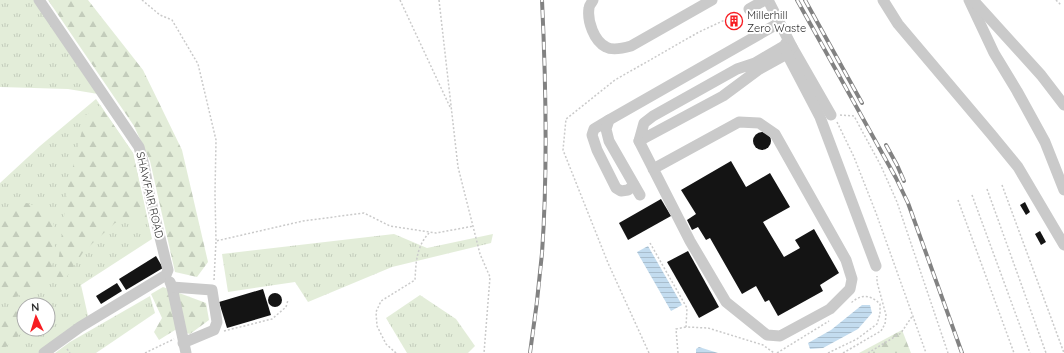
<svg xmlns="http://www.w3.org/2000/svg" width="1064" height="353" font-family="Quicksand,sans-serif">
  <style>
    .grass { fill: url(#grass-tufts); fill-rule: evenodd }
    .forest { fill: url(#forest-firs) }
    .water { fill: url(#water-rules) }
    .building { fill: #141414 }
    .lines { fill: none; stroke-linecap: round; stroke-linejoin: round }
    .path { stroke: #cacaca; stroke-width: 1.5; stroke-dasharray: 2 2; stroke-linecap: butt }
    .minor { stroke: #cacaca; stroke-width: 11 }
    .rail-casing { stroke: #828282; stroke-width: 4 }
    .rail { stroke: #fff; stroke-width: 2.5; stroke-dasharray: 8; stroke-linecap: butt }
    .labels { text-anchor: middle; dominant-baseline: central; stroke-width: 4; stroke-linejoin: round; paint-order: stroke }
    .poi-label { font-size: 11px; fill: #2d2d2d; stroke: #fff; text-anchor: start }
    .street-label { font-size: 11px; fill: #2d2d2d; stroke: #fff }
  </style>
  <defs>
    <pattern id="grass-tufts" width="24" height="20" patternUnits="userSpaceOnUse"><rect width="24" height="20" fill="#e3edd9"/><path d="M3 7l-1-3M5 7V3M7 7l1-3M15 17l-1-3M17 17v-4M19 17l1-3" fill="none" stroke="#c3ccbb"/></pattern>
    <pattern id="forest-firs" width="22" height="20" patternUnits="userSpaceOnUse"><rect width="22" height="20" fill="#e3edd9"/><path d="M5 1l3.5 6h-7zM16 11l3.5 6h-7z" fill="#c3ccbb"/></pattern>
    <pattern id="water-rules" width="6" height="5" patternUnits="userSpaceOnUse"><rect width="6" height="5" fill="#c3dcef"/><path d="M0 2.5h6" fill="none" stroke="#a8bdcd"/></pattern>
  </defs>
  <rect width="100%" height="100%" fill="#fff"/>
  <g class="grass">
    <path d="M0,0h34l64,94 -30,-5 -68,-2z"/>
    <path d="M96,99l37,54 19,86 -71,46 7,31 -50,37h-38v-170l40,-37zM24,305h24v24h-24z"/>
    <path d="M394,234l33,14 66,-14 -2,9 -99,24 -84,35 -13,-20 -67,10 -6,-38z"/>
    <path d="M420,295l36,24 19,27 -7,7h-61l-21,-35z"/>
    <path d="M150,296l5,17 -59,40h-41l15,-11z"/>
  </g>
  <g class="forest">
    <path d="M48,0h40l55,70 39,80 26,112 -11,15 -22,-5 -25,-111 -16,-35z"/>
    <path d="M100,105l33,48 14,65 -32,5 -31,28 -18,27 -10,1 12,-93 18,-71z"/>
    <path d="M27,203c8,3 17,6 23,14 9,10 5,48 -2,59 -7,12 -34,23 -48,25v-87l13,-9z"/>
    <path d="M163,287l43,16 3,17 -19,14 -15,-4 -16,10 -5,-8 8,-14 -11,-24z"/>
    <path d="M20,308l4,2v19h2l-26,23v-38z"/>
    <path d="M902,330l9,23h-52z"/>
  </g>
  <g class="water">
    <path d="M648,246l34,59 -11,6 -34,-59z"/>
    <path d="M862,305h8l2,8 -14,16 -35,19 -13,1 -2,-6 23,-13z"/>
    <path d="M699,347l19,6h-22v-4z"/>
  </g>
  <g class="building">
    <path d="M736,18l1,4 -4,2 -2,-4z"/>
    <circle cx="762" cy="141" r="9"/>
    <path d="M731,161l15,26 24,-14 20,34 -27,15 21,35 16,-9 -5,-8 19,-11 25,44 -19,12 3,6 -45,25 -9,-16 -4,2 -9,-16 -14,8 -32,-56 -4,2 -8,-13 -6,3 -5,-10 9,-6 -15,-24z"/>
    <path d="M661,199l10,17 -43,24 -9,-17z"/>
    <path d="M1025,202l5,10 -4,3 -6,-10z"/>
    <path d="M1040,231l6,11 -5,3 -6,-11z"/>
    <path d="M688,251l31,56 -20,11 -32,-56z"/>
    <path d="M156,256l7,12 -37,22 -7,-11z"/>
    <path d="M117,283l5,8 -21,13 -5,-8z"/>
    <path d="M263,289l8,26 -44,13 -8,-26z"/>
    <circle cx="275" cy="300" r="7"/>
  </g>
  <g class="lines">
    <g class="path">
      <path d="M142,0l18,15 12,5 26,44 18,76 -1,54 1,47"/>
      <path d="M400,0l50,107"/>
      <path d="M439,0l19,167 22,87 10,23 -6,76"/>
      <path d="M1056,0l5,5"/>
      <path d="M840,115l14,1 27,50 16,36 51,151"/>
      <path d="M837,122l17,35 22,56 50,140"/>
      <path d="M1002,185l62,168"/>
      <path d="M987,189l59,164"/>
      <path d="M972,195l58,158"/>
      <path d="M958,200l56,153"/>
      <path d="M650,243l37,65 -1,19 22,1 55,17 11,8"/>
      <path d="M214,280l2,-39 87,-20 61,-8 26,13 46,7 38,-7"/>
      <path d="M224,331l48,-12 14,-12 2,-7"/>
      <path d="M67,349l3,4"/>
      <path d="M145,353l29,-14"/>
      <path d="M396,353l-10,-9 -9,-18 -1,-14 5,-11 34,-21c1,-17 1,-33 14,-47"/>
      <path d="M649,353l-41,-90 -45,-113 3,-31 49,-39 84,-48 41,-19"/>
      <path d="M678,353l-2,-24 10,-2"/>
      <path d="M777,353l52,-32"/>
      <path d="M828,353l29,-14 20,-15 3,-10v-10c-10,-10 -20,-10 -30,0"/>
      <path d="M843,353l38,-22 4,-7 1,-9 -9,-33v-6"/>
      <path d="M868,353l33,-20 12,-18"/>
    </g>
    <g class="minor">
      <path d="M39,0l100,147 5,18 6,32 18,73 -2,5 -86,52 -36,26"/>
      <path d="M593,0c-1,3 -4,5 -4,8 -2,13 5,33 17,39 7,4 18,1 25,-1l81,-46"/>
      <path d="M768,0l24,47 39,68"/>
      <path d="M883,0l15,24 93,110 27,33 46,78"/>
      <path d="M969,0l25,53 23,38 28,51 19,48"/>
      <path d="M973,0l68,75 23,30"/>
      <path d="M749,9l16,-9"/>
      <path d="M788,40l-4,6 -29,17 -18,6 -84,47 -9,7 -5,18 84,-45 35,-26 29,-16 5,-7"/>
      <path d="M785,48l2,6 33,63 56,149"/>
      <path d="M609,120l-15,9 -2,6 5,15 19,38 5,3 7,-1 6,-5"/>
      <path d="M639,141l51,100 36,61 41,33 13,1 50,-27 20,-20 2,-10 -6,-19 -71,-126 -16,-11 -20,-1 -86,47"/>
      <path d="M640,195l-31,-54 -3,-12 3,-9 170,-97"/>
      <path d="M170,282l2,5 14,66"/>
      <path d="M172,287l40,3 5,32 -3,8 -31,13"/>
    </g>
    <g class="rail-casing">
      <g id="rail">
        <path d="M797,0l99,178 12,25 54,150"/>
        <path d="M805,0l57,103"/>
        <path d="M886,145l11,20 7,16"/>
        <path d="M530,353c5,-33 9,-66 12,-100 6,-84 4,-169 0,-253"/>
      </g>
    </g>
    <use href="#rail" class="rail"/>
  </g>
  <defs>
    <g id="building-ring" transform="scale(0.9)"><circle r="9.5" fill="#fff" stroke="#f71d22" stroke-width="1.5"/><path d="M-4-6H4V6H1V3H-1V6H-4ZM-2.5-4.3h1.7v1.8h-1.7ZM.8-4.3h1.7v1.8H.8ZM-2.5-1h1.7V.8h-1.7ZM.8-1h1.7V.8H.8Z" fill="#f71d22"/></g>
  </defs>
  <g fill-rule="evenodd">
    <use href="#building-ring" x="734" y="21"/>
  </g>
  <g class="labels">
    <g class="poi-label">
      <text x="747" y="15">Millerhill<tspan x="747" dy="13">Zero Waste</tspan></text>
    </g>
    <g class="street-label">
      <text transform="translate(150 195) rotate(77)">SHAWFAIR ROAD</text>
    </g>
  </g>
  <g transform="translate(36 317) rotate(356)"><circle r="19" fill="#ffffff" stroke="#ababab"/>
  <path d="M0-3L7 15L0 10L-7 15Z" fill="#f71d22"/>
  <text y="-6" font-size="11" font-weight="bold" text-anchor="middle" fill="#2d2d2d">N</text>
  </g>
</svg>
